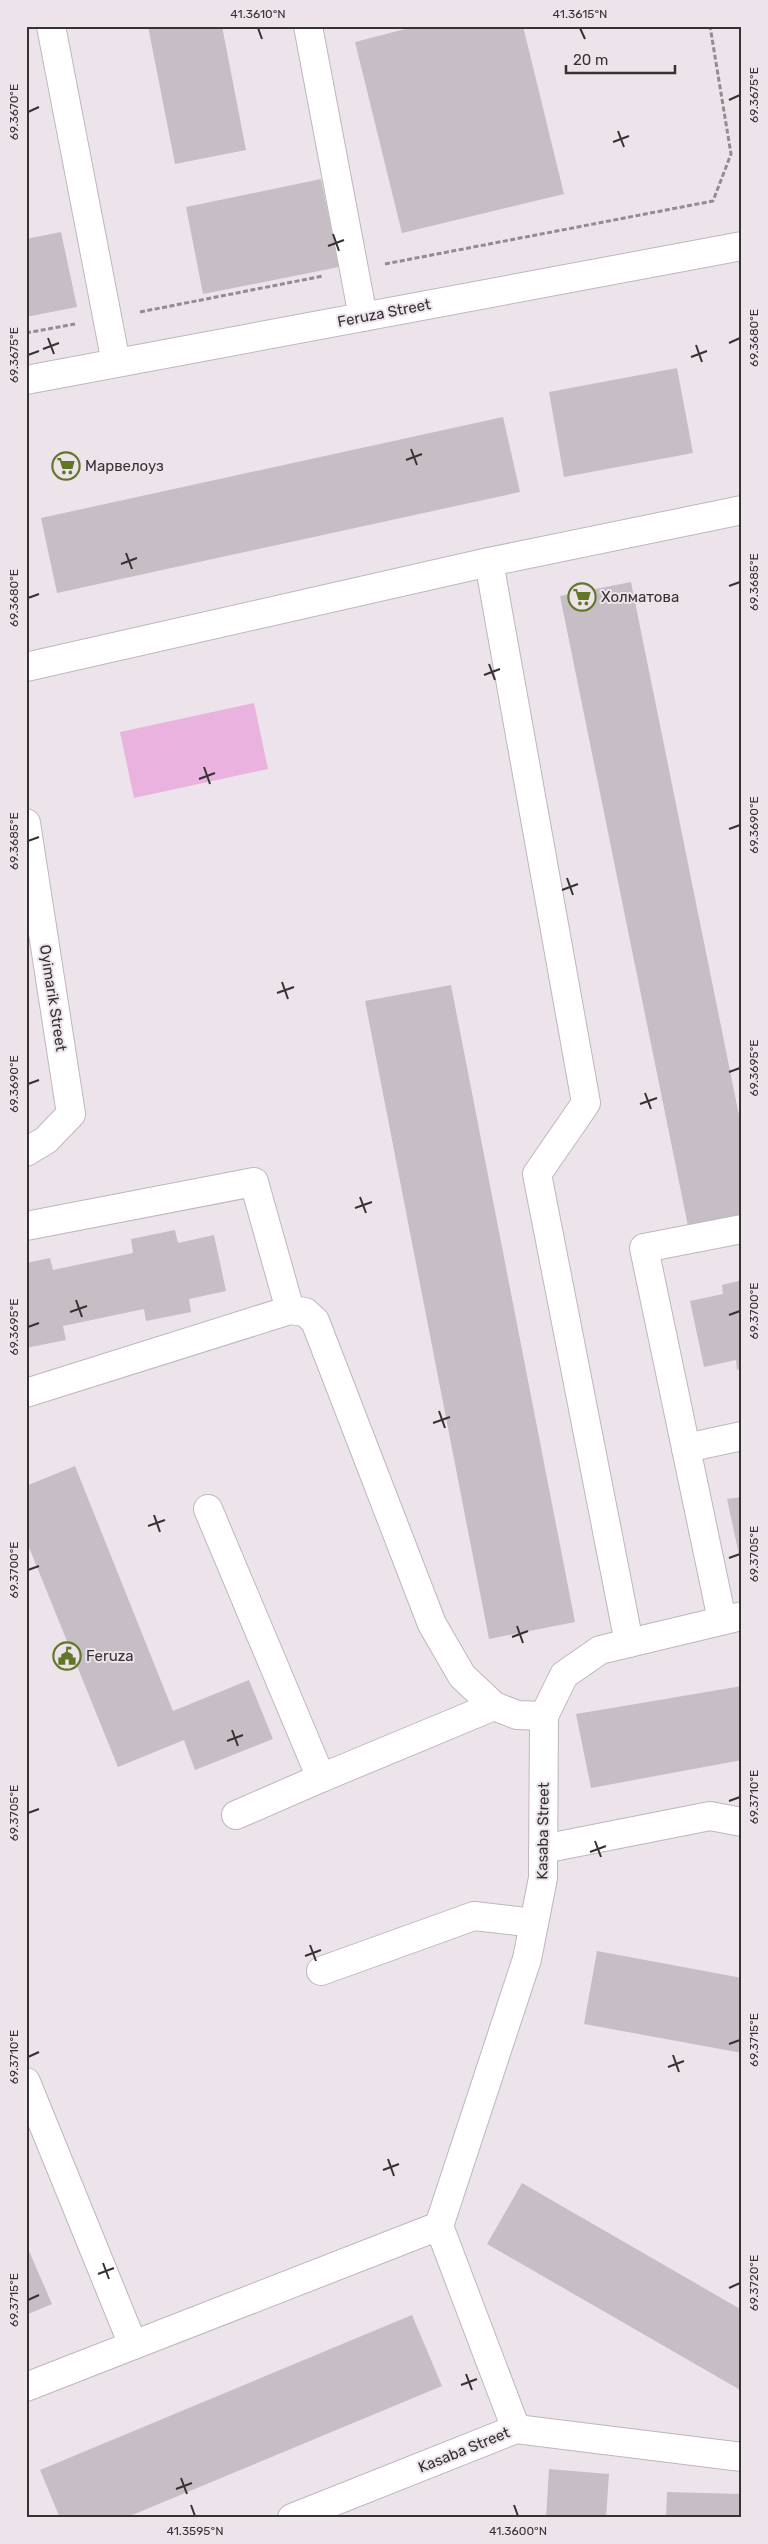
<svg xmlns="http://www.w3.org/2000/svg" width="768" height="2544" font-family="Rubik,sans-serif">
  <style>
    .green { fill: #eab3df }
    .building { fill: #c7bec5 }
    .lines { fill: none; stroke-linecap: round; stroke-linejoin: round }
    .minor-casing { stroke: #bfb6bd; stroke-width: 30 }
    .path { stroke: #928c91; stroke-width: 3; stroke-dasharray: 5 2.5; stroke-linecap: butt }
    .minor { stroke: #fff; stroke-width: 28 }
    .ticks { fill: none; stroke: #353234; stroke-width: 2 }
    .labels { text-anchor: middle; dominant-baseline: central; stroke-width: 4; stroke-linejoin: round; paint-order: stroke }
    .street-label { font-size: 15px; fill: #353234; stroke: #ede3eb }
    .poi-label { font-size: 15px; fill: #353234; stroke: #ede3eb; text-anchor: start }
    .neatline { fill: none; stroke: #353234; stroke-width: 2 }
    .ticks-label { font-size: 12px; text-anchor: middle; fill: #353234 }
  </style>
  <rect width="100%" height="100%" fill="#ede3eb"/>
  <path class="green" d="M254,703l14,66 -134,29 -14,-66z"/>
  <g class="building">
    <path d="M148,26h74l24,124 -71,14z"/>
    <path d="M417,26h106l41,168 -162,39 -47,-191z"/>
    <path d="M321,179l18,88 -136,27 -17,-87z"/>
    <path d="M61,232l16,75 -51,10v-78z"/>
    <path d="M677,368l16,85 -129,24 -15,-85z"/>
    <path d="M503,417l17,75 -463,101 -16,-75z"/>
    <path d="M631,582l111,548v84l-54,12 -128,-630z"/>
    <path d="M451,985l124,637 -86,17 -124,-638z"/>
    <path d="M175,1230l3,13 36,-8 12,56 -37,8 2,13 -45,9 -2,-12 -81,17 3,14 -40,8v-85l24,-5 3,12 80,-17 -2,-14z"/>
    <path d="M742,1280v89l-5,1 -1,-10 -32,7 -14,-66 33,-7 -1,-9z"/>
    <path d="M75,1466l98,245 76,-31 24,59 -78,31 -11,-30 -66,27 -92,-227v-54z"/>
    <path d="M742,1497v67h-1l-14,-65z"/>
    <path d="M742,1686v74l-151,28 -15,-74z"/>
    <path d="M597,1951l145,27v75l-158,-29z"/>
    <path d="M522,2183l220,127v81l-255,-147z"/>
    <path d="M26,2244l26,60 -26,11z"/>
    <path d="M412,2315l30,71 -317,132h-65l-20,-48z"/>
    <path d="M549,2469l60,5 -3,44h-60z"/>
    <path d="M667,2492l73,2v24h-74z"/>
  </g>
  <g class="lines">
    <g class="minor-casing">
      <g id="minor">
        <path d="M51,26l65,337"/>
        <path d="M308,26l55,291"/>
        <path d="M26,380l716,-134"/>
        <path d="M489,562l97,541 -49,71 92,469"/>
        <path d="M26,667l463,-105 253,-52"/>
        <path d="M26,823l45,291 -25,26 -20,12"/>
        <path d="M26,1226l228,-44 36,128"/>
        <path d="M26,1393l264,-83 15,2 10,9 117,303 30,52 32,30 23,9 27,1"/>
        <path d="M686,1448l56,-12"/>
        <path d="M208,1509l113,269 173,-72"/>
        <path d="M722,1620l-78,-372 98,-19"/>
        <path d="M236,1815l85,-37"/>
        <path d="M543,1849l167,-33 32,6"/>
        <path d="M321,1971l153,-55 60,7"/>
        <path d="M26,2082l107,263"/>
        <path d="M26,2387l413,-161"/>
        <path d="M516,2429l-77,-203 88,-267 16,-81 1,-162 20,-41 36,-25 142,-34"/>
        <path d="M292,2518l224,-89 226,28"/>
      </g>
    </g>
    <g class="path">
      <path d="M385,264l328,-63 18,-47 -21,-128"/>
      <path d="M140,312l183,-36"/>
      <path d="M26,333l49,-9"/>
    </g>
    <use href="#minor" class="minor"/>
  </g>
  <path class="ticks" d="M258,28l4,11M580,28l5,11M729,100l11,-5M28,112l11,-5M618,131l6,16M613,142l16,-6M333,234l6,17M328,246l16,-6M48,338l6,16M729,343l11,-5M696,345l6,17M43,349l16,-6M28,355l11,-4M691,357l16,-6M411,449l6,16M406,460l16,-6M126,553l6,16M121,564l16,-6M729,586l11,-4M28,598l11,-4M489,664l6,16M484,675l16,-6M204,767l6,17M199,779l16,-6M729,829l11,-4M28,841l11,-4M567,878l6,17M562,890l16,-6M282,982l6,17M277,993l17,-6M729,1072l11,-4M28,1084l11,-4M645,1093l6,16M640,1104l17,-6M360,1197l6,16M355,1208l17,-6M76,1300l6,17M70,1312l17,-6M729,1315l11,-4M28,1327l11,-4M439,1411l6,17M433,1423l17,-6M154,1515l6,17M148,1526l17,-6M729,1558l11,-4M28,1570l11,-4M517,1626l6,17M512,1637l16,-6M232,1730l6,16M227,1741l16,-6M729,1801l11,-4M28,1813l11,-4M595,1841l6,16M590,1852l16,-6M310,1945l6,16M305,1956l16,-6M729,2044l11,-4M673,2055l6,17M28,2057l11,-5M668,2067l16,-6M388,2159l6,17M383,2170l16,-6M103,2263l6,16M98,2274l16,-6M729,2288l11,-5M28,2300l11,-5M466,2374l6,16M461,2385l16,-6M181,2478l6,16M176,2489l16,-6M191,2505l4,11M514,2505l4,11"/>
  <defs>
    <g id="supermarket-ring" transform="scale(1.4375)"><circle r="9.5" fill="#ede3eb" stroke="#617627" stroke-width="1.5"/><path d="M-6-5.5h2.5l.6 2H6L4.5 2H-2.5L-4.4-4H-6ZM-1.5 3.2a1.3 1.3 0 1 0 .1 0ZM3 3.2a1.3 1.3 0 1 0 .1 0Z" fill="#617627"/></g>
    <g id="civic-ring" transform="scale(1.4375)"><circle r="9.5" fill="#ede3eb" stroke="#617627" stroke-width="1.5"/><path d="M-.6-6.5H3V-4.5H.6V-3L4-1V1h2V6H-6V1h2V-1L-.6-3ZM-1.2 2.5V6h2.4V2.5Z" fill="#617627"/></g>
  </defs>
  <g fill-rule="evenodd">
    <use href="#supermarket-ring" x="66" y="466"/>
    <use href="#supermarket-ring" x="582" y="597"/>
    <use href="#civic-ring" x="67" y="1656"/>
  </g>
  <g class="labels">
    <g class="street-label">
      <text transform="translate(384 313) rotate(-11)">Feruza Street</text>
      <text transform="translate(53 998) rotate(81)">Oyimarik Street</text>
      <text transform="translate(543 1831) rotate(-89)">Kasaba Street</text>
      <text transform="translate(464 2450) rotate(-22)">Kasaba Street</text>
    </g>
    <g class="poi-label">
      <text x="85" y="466">Марвелоуз</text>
      <text x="601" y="597">Холматова</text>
      <text x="86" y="1656">Feruza</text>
    </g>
  </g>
  <rect width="768" height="2544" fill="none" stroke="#ede3eb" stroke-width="55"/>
  <path d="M566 65v8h109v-8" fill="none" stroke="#353234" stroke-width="2.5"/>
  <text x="573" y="65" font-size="15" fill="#353234" stroke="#ede3eb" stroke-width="4" paint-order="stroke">20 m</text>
  <rect x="28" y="28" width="712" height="2488" class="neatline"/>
  <g class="ticks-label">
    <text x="258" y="18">41.3610°N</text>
    <text x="580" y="18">41.3615°N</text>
    <text transform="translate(754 95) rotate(-90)" y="4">69.3675°E</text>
    <text transform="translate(14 112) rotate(-90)" y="4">69.3670°E</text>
    <text transform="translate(754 338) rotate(-90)" y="4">69.3680°E</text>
    <text transform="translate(14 355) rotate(-90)" y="4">69.3675°E</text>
    <text transform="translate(754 582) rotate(-90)" y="4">69.3685°E</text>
    <text transform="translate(14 598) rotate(-90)" y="4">69.3680°E</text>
    <text transform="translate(754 825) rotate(-90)" y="4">69.3690°E</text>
    <text transform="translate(14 841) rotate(-90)" y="4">69.3685°E</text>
    <text transform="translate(754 1068) rotate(-90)" y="4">69.3695°E</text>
    <text transform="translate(14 1084) rotate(-90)" y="4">69.3690°E</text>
    <text transform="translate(754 1311) rotate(-90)" y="4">69.3700°E</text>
    <text transform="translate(14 1327) rotate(-90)" y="4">69.3695°E</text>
    <text transform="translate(754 1554) rotate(-90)" y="4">69.3705°E</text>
    <text transform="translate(14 1570) rotate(-90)" y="4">69.3700°E</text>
    <text transform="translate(754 1797) rotate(-90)" y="4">69.3710°E</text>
    <text transform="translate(14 1813) rotate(-90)" y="4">69.3705°E</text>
    <text transform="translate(754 2040) rotate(-90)" y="4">69.3715°E</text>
    <text transform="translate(14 2057) rotate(-90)" y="4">69.3710°E</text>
    <text transform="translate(754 2283) rotate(-90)" y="4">69.3720°E</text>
    <text transform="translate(14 2300) rotate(-90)" y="4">69.3715°E</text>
    <text x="195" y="2535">41.3595°N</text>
    <text x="518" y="2535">41.3600°N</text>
  </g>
</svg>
